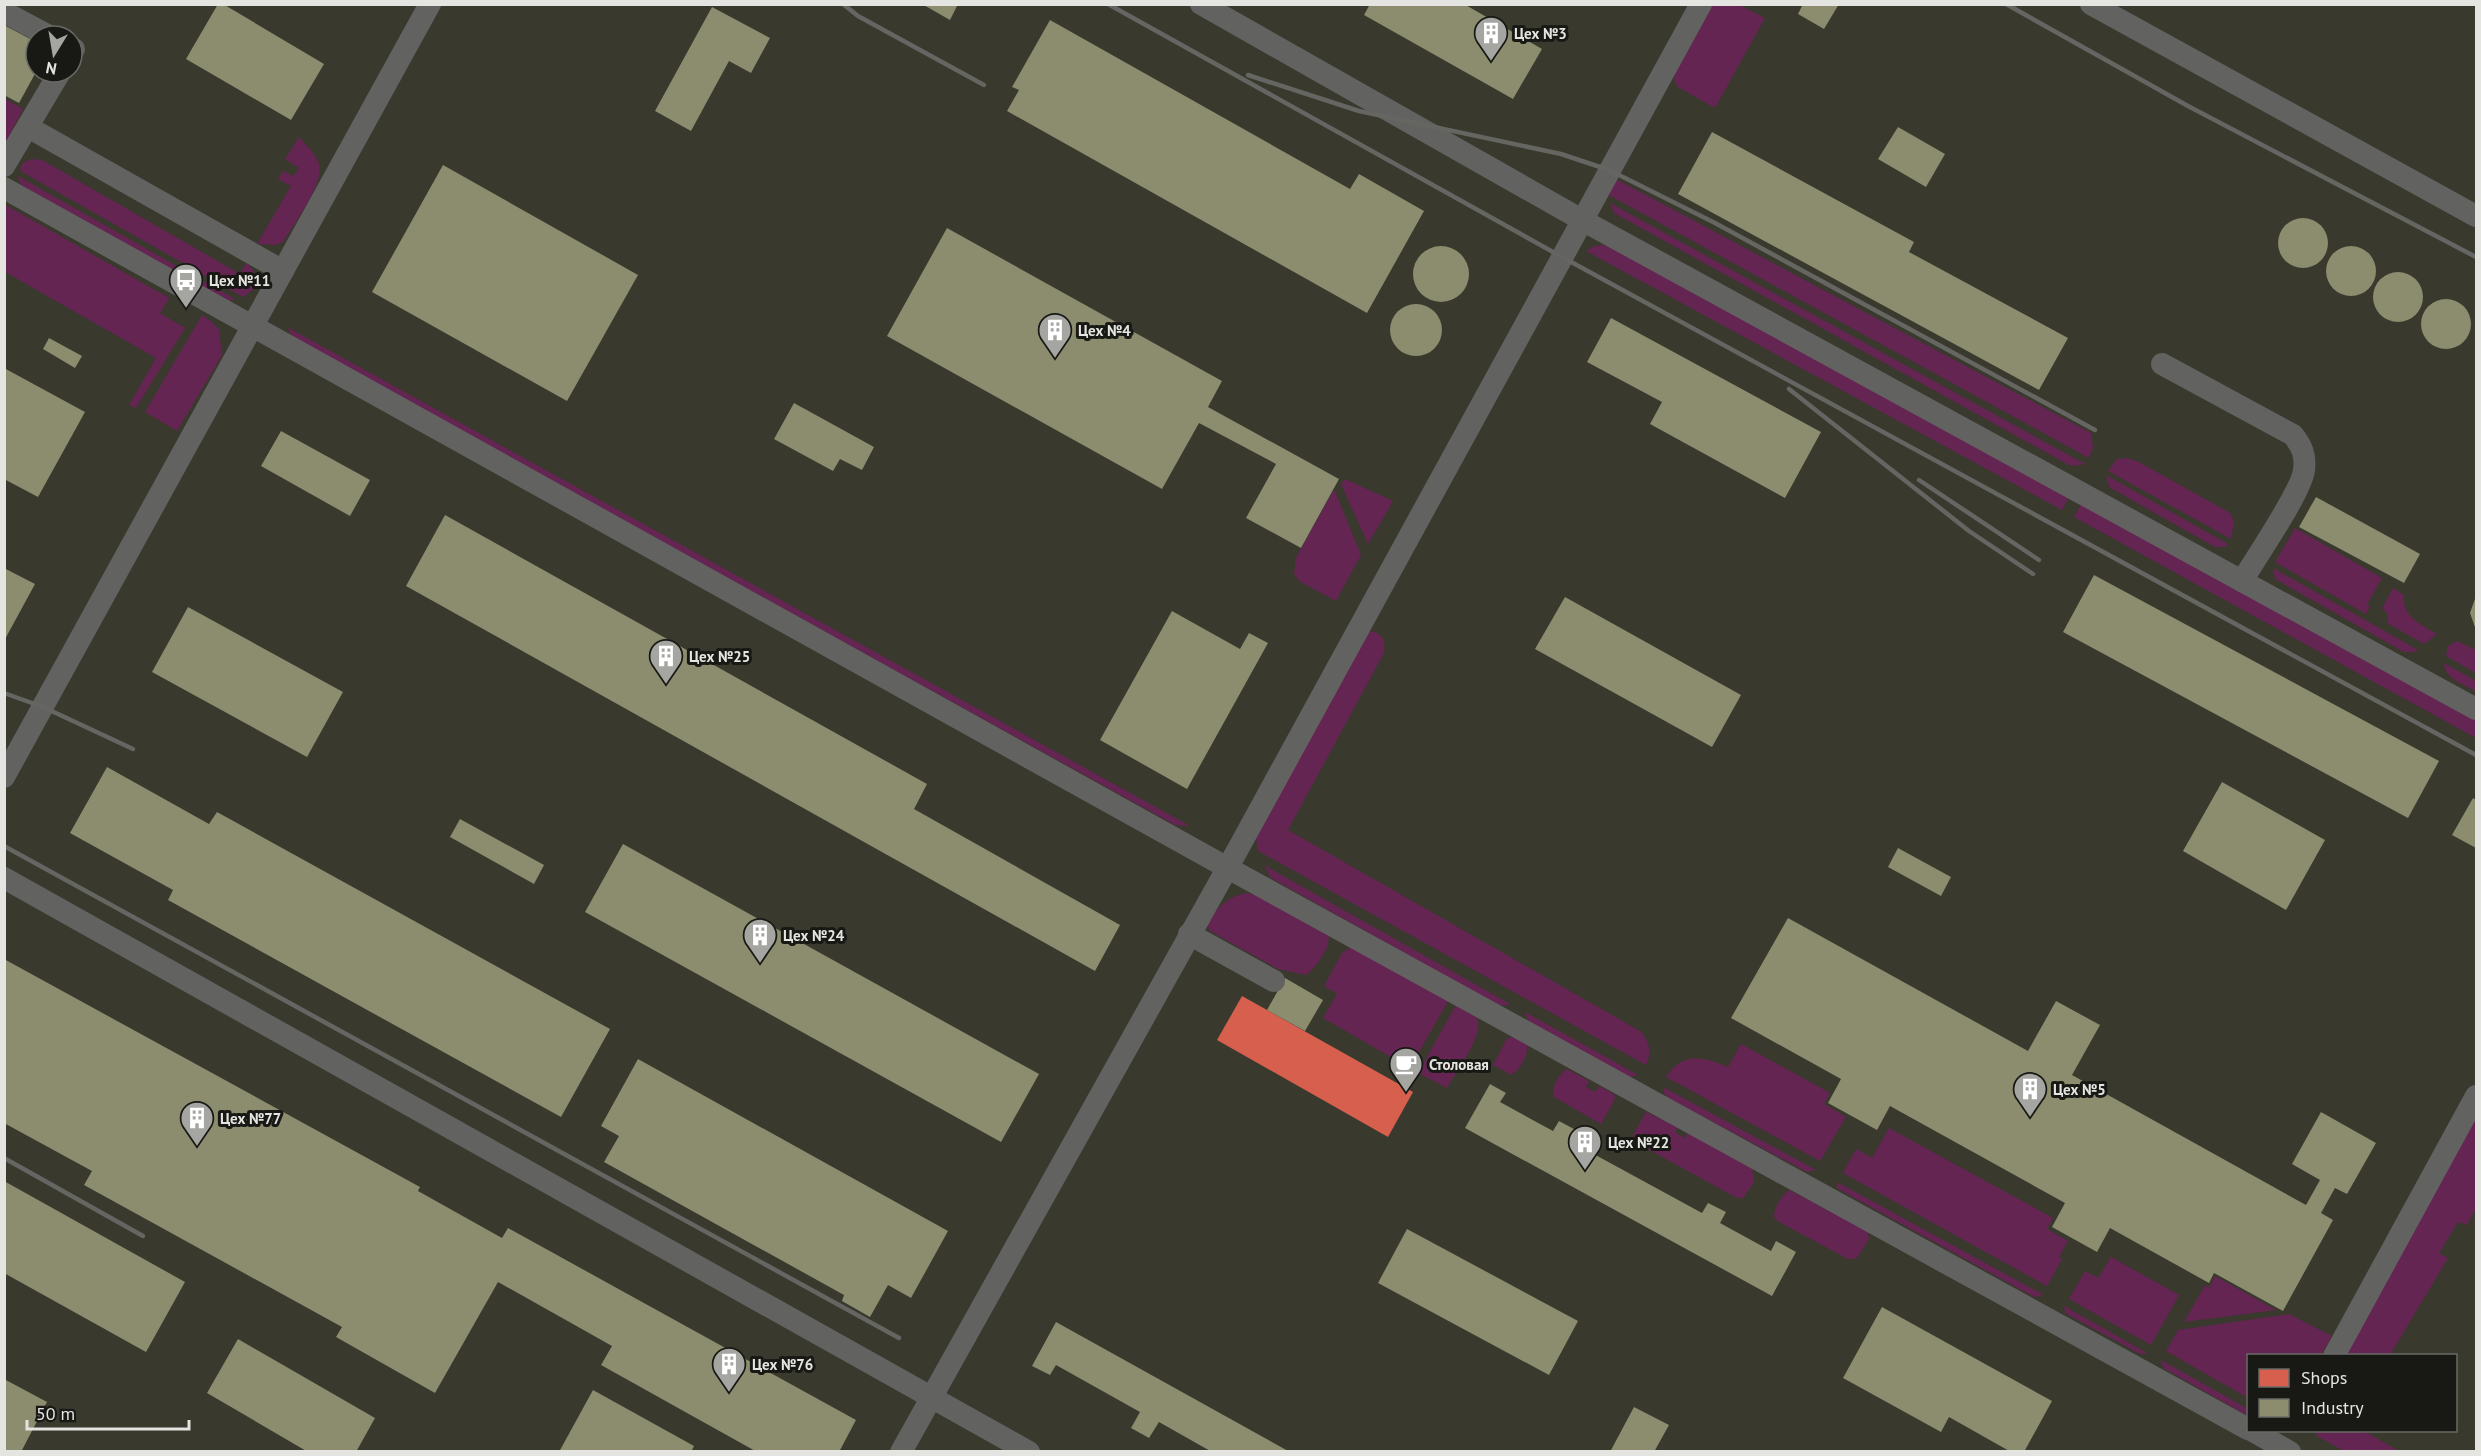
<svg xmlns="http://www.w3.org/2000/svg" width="2481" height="1456" font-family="'PT Sans',sans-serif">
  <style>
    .built { fill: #39392e; fill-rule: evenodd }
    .green { fill: #642552 }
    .shops { fill: #d6604d }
    .industry { fill: #8c8c6e }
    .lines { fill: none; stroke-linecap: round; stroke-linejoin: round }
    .minor { stroke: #626261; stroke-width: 22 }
    .rail { stroke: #656562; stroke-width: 4.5 }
    .labels { text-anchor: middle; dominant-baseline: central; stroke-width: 6; stroke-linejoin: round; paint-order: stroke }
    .poi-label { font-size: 15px; font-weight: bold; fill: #e4e4e0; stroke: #181815; text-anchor: start }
  </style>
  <rect width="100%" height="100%" fill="#2f2f2b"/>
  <path class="built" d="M5,5h2471v1446l-2471,1zM36,36h36v36h-36zM2248,1356h208v74h-208z"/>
  <g class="green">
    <path d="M1711,5h28l26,13 -50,90 -37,-21 -4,-6 1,-10z"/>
    <path d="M5,99l18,10 -18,35z"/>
    <path d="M299,137c7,8 17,17 20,27 6,19 -26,61 -36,78l-7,3 -19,-1 34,-58 -13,-7 5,-8 10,5 6,-8 -14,-9z"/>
    <path d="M32,159l10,1 14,8 184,106 6,-11c10,7 11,14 8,26l-11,8 -221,-125 -2,-4 4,-6z"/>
    <path d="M18,176l217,123 -7,2 -204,-113 -5,-6z"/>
    <path d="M1616,179l475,254 2,14 -4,11 -480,-263z"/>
    <path d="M1610,203l475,261 -12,2 -6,-2 -453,-251z"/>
    <path d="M4,204l165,94 -9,15 25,15 -49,80 -7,-3 27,-47 -151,-86z"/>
    <path d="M1606,245l465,248 -9,17 -476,-259 8,-5z"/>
    <path d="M202,315l10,7 7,8 3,25 -45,76 -32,-19z"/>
    <path d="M287,327l903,499 -15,-1 -882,-487z"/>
    <path d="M2126,458l11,3 93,52 4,9 -3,17 -123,-68 9,-12z"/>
    <path d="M2106,475l122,69 -3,3h-10l-106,-60z"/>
    <path d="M1345,479l48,22 -25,43 -27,-60z"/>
    <path d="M1334,489l27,66 -25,46 -37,-20 -5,-8 2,-15z"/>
    <path d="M2083,500l393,216v22l-402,-221z"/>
    <path d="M2295,528l87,50 -15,26 3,2 -4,8 -91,-52z"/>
    <path d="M2273,568l145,82 -4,2h-10l-129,-73z"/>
    <path d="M2393,588l11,7c-3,20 17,30 33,39l-13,10 -37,-21 1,-9 -6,-6z"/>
    <path d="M1366,631c15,0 20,7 18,22l-96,177 352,201c10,11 12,21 6,34l-388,-214 -3,-20z"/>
    <path d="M2457,641l19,9v23l-30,-17 2,-10z"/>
    <path d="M2444,663l32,18v10c-12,-6 -31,-12 -32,-28z"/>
    <path d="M1264,865l246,139 -5,2 -11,-3 -223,-125z"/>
    <path d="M1247,893l9,2 72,39c4,13 -12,33 -22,41l-28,-6 -68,-38 -3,-6c9,-17 21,-29 40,-32z"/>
    <path d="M1351,947l97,54 -38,67 -87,-50 14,-24 -13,-8 18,-33z"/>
    <path d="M1456,1005c6,3 18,7 21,13 8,16 -22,55 -30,70l-29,-15z"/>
    <path d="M1525,1012l113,63 -9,2 -101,-56z"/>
    <path d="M1515,1037l12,8c1,11 -7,25 -16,30l-18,-10 14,-27z"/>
    <path d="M1741,1044l89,49 -6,11 22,13 -26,44 -154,-84c15,-25 38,-21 62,-10z"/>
    <path d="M1567,1069l22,12 -3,6 9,5 4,-6 15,8 1,5 -14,25 -47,-27c-3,-9 5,-23 13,-28z"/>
    <path d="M1663,1087l153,83 -9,2 -139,-74 -4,-5z"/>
    <path d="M1646,1112l32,15 -3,5 10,6 3,-6 64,35 2,15 -11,16h-6l-102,-56 -2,-7z"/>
    <path d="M2476,1117v91l-9,17 -9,-3 -19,31 9,5 -58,97 -46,1z"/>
    <path d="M1889,1128l164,90 -6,11 21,12 -9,16 3,2 -15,27 -204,-113 13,-24 16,9z"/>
    <path d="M1837,1182l205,112 -1,2 -7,1 -192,-106 -5,-3z"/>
    <path d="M1789,1190l79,41 1,8 -13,20h-8l-69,-37 -5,-5c0,-10 8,-22 15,-27z"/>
    <path d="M2111,1257l68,38 -28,50 -82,-46 16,-28 13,7z"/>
    <path d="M2215,1276l61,34 -92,12 21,-37 4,3z"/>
    <path d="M2064,1306l83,47 -7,1 -75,-41z"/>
    <path d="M2289,1314l43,22 -11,19 -73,1v42l-82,-47 12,-21z"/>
    <path d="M2161,1360l87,49v7l-83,-47 -3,-4z"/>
    <path d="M2315,1431h49l35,20h-55l-27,-15z"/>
  </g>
  <path class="shops" d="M1242,996l171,96 -25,45 -171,-97z"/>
  <g class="industry">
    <path d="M218,4h5l101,60 -33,56 -105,-61z"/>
    <path d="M922,4h36l-8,16z"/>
    <path d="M1370,4h94l78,45 -29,50 -149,-84z"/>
    <path d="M1803,4h36l-15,25 -26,-15z"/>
    <path d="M712,7l58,31 -19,35 -22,-12 -38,70 -36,-20z"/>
    <path d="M1050,20l300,169 9,-15 65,37 -57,102 -360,-202 12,-21 -7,-3z"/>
    <path d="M4,25l32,17v30l-17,31 -15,-8z"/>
    <path d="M1898,127l47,27 -19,33 -48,-28z"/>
    <path d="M1712,132l202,110 -5,10 159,86 -29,52 -361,-196z"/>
    <path d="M443,165l195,110 -71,126 -195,-109z"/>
    <circle cx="2303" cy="243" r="25"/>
    <path d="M947,228l275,153 -14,26 131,72 -38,69 -55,-30 30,-54 -77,-41 -37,66 -275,-153z"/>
    <circle cx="2351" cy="271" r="25"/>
    <circle cx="1441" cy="274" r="28"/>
    <circle cx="2398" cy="297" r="25"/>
    <circle cx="2446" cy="324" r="25"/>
    <circle cx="1416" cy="330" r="26"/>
    <path d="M1611,318l210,114 -36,66 -135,-74 12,-22 -75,-40z"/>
    <path d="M49,338l33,18 -7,12 -32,-19z"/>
    <path d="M4,368l81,44 -47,85 -34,-18z"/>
    <path d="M794,403l80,44 -12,23 -22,-11 -7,12 -59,-32z"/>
    <path d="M281,431l89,49 -20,36 -89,-50z"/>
    <path d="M2316,497l104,57 -16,29 -105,-56z"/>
    <path d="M445,515l482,269 -13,25 206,116 -25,46 -689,-385z"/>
    <path d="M4,568l31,16 -31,57z"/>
    <path d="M2094,575l345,186 -31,57 -345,-186z"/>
    <path d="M2476,596v34l-6,-17z"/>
    <path d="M1565,597l176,98 -29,52 -177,-98z"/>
    <path d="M188,607l155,85 -36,65 -155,-85z"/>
    <path d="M1172,611l68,38 9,-16 19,10 -81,146 -87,-49z"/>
    <path d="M107,767l102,57 8,-12 393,217 -49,88 -393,-217 5,-10 -103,-57z"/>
    <path d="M2222,782l103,58 -39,70 -103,-59z"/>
    <path d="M2473,798l3,2v48l-24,-13z"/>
    <path d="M460,819l84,46 -10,19 -84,-47z"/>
    <path d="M623,844l416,230 -38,68 -416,-230z"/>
    <path d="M1898,848l53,29 -10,19 -53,-29z"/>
    <path d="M1788,918l240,133 28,-50 44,24 -28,50 234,130 14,-25 -28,-16 29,-52 55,31 -29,51 -12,-6 -14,25 12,7 -50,91 -69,-38 -5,10 -99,-55 -13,24 -45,-25 13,-24 -175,-97 -13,24 -49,-27 13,-24 -110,-61z"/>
    <path d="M4,959l416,228 -2,4 84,47 6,-10 348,192 -17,32h-82l-156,-87 11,-19 -114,-64 -63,111 -99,-56 6,-10 -258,-142 8,-14 -88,-48z"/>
    <path d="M1285,978l38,22 -18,31 -38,-21z"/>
    <path d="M638,1059l310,172 -37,67 -23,-13 -18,32 -28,-16 2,-6 -240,-133 15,-26 -18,-10z"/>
    <path d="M1490,1084l16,9 -6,9 53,29 6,-10 15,8 -6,11 134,73 6,-10 18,9 -6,11 51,28 5,-10 20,11 -24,44 -307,-168z"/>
    <path d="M4,1181l181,101 -39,70 -142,-79z"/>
    <path d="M1407,1229l171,92 -29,54 -171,-92z"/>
    <path d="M1882,1307l170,94 -28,51h-13l-62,-35 -8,15 -98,-54z"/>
    <path d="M1056,1322l234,130h-78l-53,-30 -10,16 -18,-10 9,-16 -84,-47 -6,10 -18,-9z"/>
    <path d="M238,1339l137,79 -19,34h-48l-101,-59z"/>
    <path d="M4,1379l43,23 -26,50h-17z"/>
    <path d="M593,1390l101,56 -3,6h-132z"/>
    <path d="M1634,1407l35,18 -15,27h-44z"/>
  </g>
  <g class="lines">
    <g class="minor">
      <path d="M1201,4l381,216 894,489"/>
      <path d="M2091,4l385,212"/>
      <path d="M4,12l45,24"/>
      <path d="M72,48l2,1 -2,3"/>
      <path d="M28,127l255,144"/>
      <path d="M4,166l56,-94"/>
      <path d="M4,188l1222,679 1022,562"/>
      <path d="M2162,364l131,71c9,11 13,21 11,35 -2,21 -49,89 -62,111"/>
      <path d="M4,777l426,-773"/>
      <path d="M4,878l1025,574"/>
      <path d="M1189,934l85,47"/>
      <path d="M2334,1356l142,-260"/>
      <path d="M2251,1430l39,22"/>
      <path d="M901,1452l337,-603 463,-845"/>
    </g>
    <g class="rail">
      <path d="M843,4l15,12 126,69"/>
      <path d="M1108,4l454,253 914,498"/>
      <path d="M2006,4l182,102 288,151"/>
      <path d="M1248,75l111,36 202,43 48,16 106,53 380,207"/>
      <path d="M1789,389l180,142 64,43"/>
      <path d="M1919,480l120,80"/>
      <path d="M4,693l39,14 90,42"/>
      <path d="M4,846l895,492"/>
      <path d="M4,1158l139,78"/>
    </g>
  </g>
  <defs>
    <g id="building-pin" transform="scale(1.725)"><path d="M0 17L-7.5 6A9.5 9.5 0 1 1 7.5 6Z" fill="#a5a5a1" stroke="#181815"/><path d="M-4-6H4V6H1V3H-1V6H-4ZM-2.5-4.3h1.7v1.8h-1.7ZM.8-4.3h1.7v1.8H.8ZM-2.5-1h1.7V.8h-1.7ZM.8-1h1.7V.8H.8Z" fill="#fff"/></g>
    <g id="bus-pin" transform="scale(1.725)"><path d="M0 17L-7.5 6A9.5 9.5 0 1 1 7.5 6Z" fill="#a5a5a1" stroke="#181815"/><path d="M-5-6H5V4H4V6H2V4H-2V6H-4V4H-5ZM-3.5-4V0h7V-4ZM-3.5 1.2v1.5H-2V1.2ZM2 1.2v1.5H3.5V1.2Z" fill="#fff"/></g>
    <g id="cafe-pin" transform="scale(1.725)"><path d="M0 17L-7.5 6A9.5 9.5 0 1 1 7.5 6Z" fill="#a5a5a1" stroke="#181815"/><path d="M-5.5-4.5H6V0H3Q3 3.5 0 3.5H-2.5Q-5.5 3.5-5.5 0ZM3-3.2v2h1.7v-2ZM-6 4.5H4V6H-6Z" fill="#fff"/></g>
  </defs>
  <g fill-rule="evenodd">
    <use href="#building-pin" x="1491" y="33"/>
    <use href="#bus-pin" x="186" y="280"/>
    <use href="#building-pin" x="1055" y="330"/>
    <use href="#building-pin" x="666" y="656"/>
    <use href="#building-pin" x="760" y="935"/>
    <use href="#cafe-pin" x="1406" y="1064"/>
    <use href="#building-pin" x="2030" y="1089"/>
    <use href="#building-pin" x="197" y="1118"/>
    <use href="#building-pin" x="1585" y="1142"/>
    <use href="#building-pin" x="729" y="1364"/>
  </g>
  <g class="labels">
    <g class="poi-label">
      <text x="1514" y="33">Цех №3</text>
      <text x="209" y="280">Цех №11</text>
      <text x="1078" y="330">Цех №4</text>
      <text x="689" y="656">Цех №25</text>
      <text x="783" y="935">Цех №24</text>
      <text x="1429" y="1064">Столовая</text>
      <text x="2053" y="1089">Цех №5</text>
      <text x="220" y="1118">Цех №77</text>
      <text x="1608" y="1142">Цех №22</text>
      <text x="752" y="1364">Цех №76</text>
    </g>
  </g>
  <rect width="2481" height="1456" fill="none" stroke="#e4e4e0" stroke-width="12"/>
  <rect x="2247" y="1354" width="210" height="78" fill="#181815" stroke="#6a6a66" stroke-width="1.5"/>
  <rect x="2259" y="1369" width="30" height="18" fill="#d6604d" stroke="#6a6a66" stroke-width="1.5"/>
  <text x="2301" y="1384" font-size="18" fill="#e4e4e0">Shops</text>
  <rect x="2259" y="1399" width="30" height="18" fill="#8c8c6e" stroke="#6a6a66" stroke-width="1.5"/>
  <text x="2301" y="1414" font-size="18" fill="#e4e4e0">Industry</text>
  <g transform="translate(54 54) rotate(191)"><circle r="28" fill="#181815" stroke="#6a6a66" stroke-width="1.5"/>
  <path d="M0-4.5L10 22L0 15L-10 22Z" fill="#a5a5a1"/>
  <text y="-9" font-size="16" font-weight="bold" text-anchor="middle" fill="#e4e4e0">N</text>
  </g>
  <path d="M27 1420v9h162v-9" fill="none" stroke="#e4e4e0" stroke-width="3"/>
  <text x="36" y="1420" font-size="18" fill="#e4e4e0" stroke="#181815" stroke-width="4.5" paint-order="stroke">50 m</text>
</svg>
